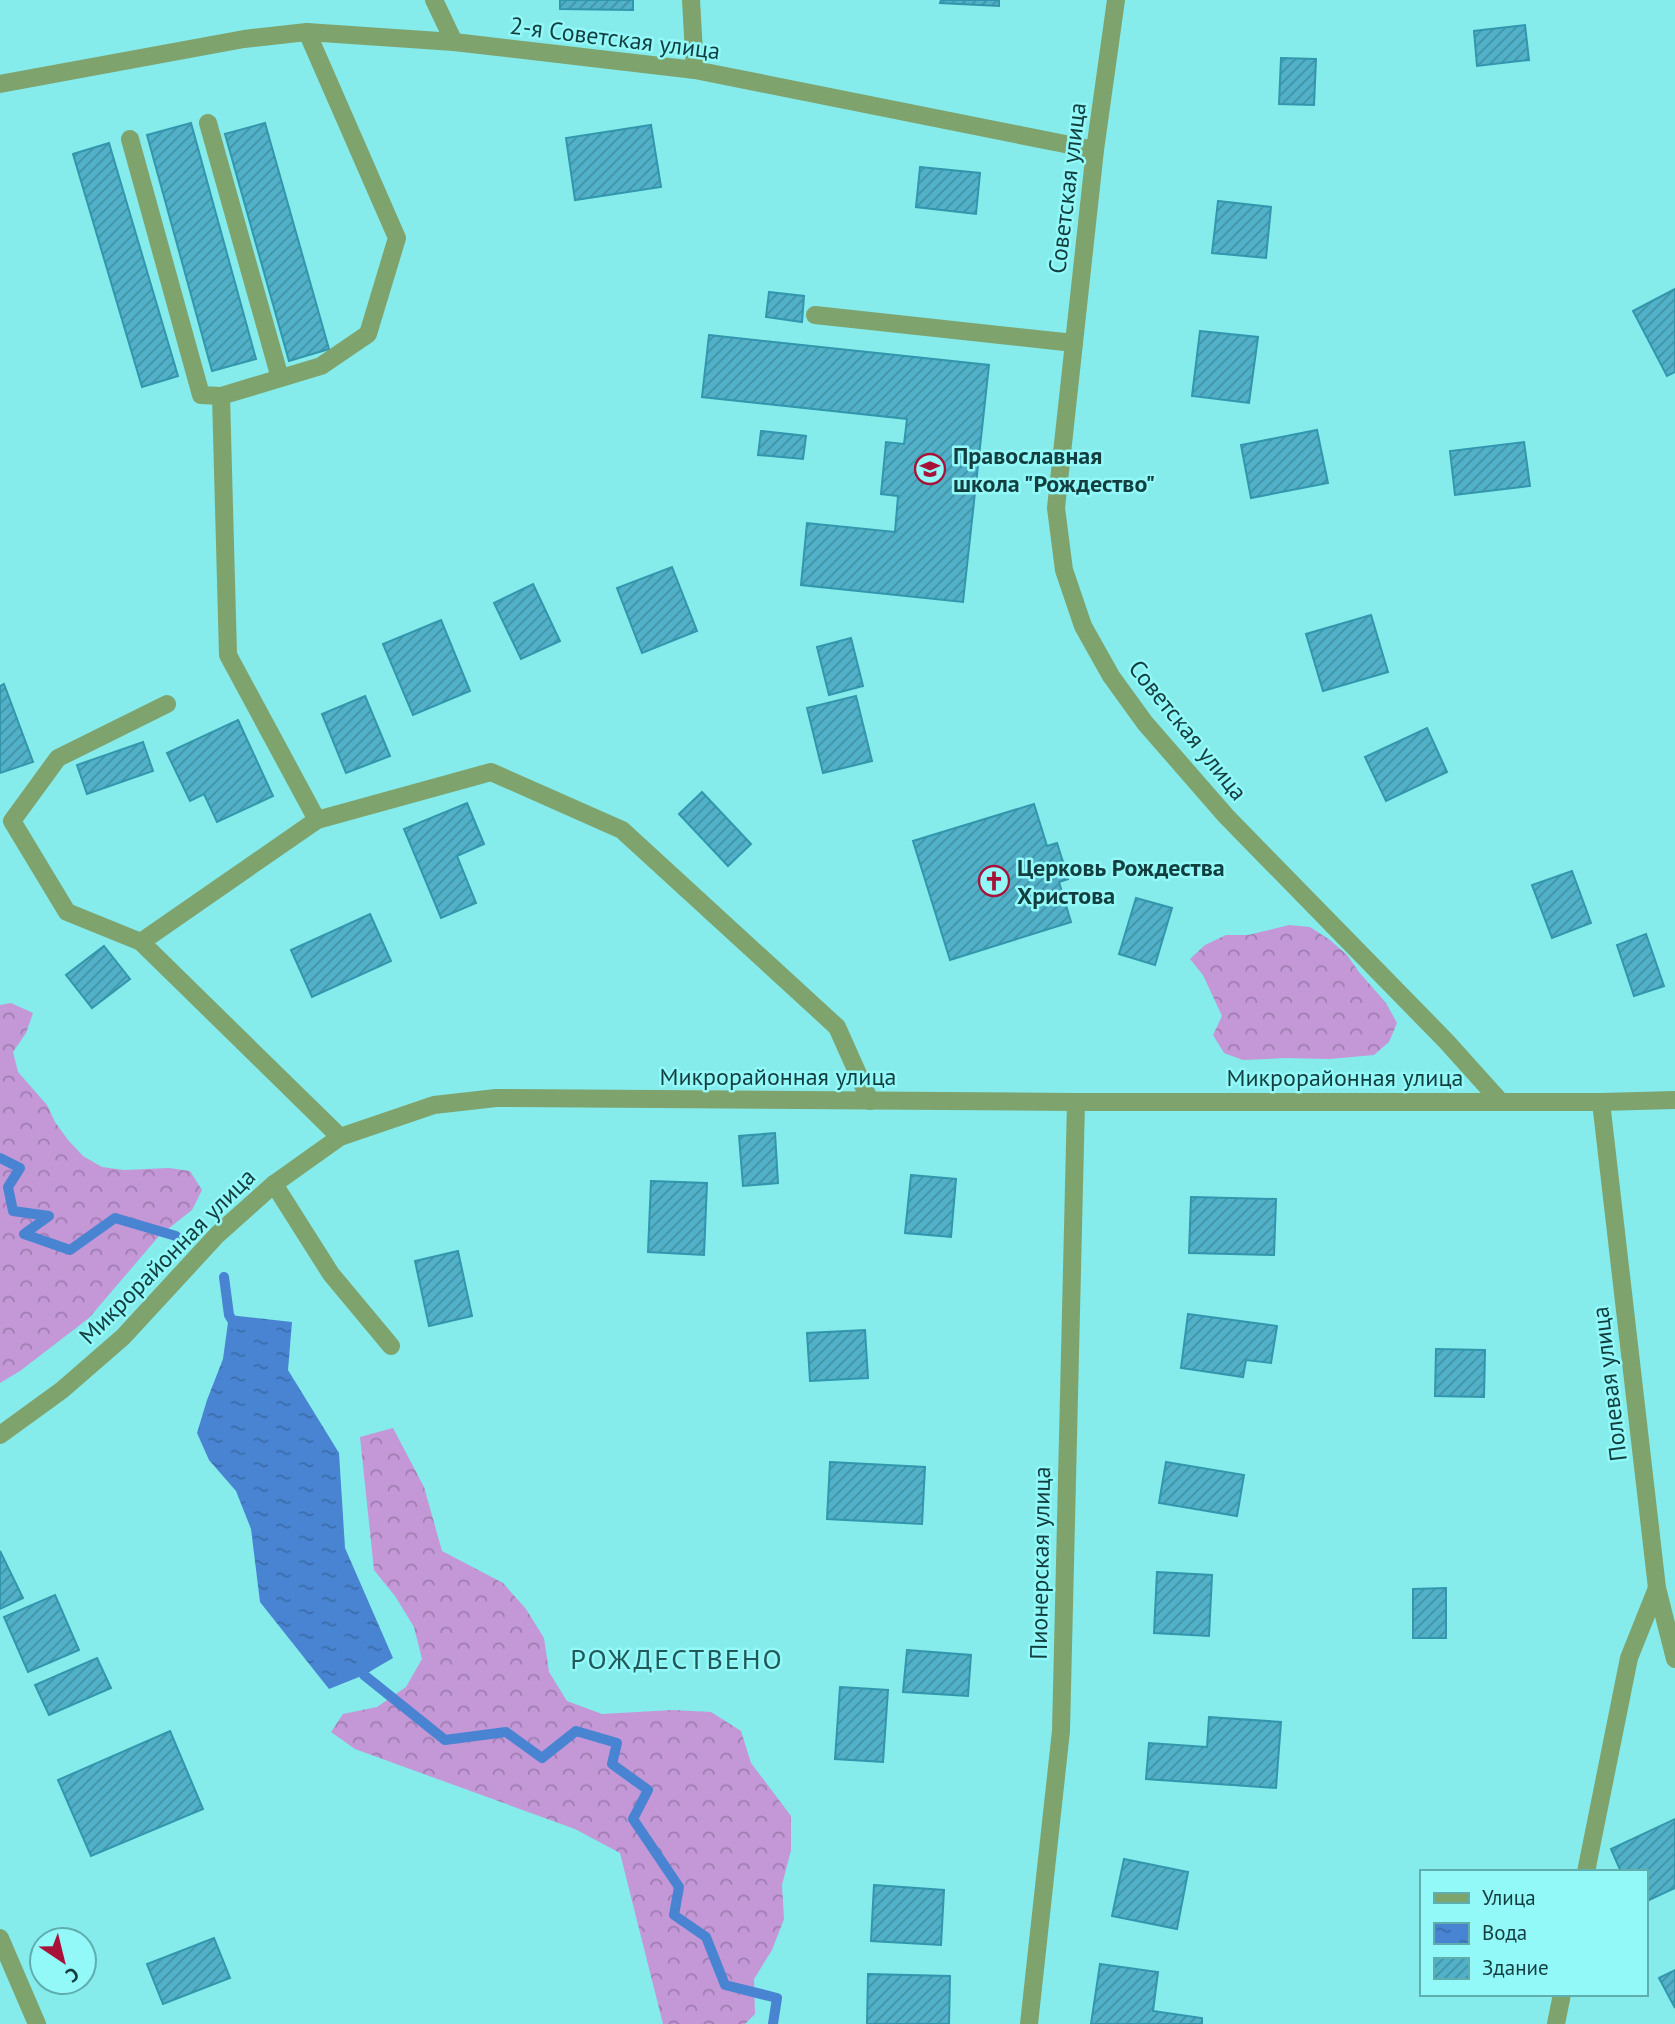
<svg xmlns="http://www.w3.org/2000/svg" width="1675" height="2024" font-family="'PT Sans',sans-serif">
  <style>
    .forest { fill: url(#forest-crowns) }
    .water { fill: url(#water-ripples) }
    .lines { fill: none; stroke-linecap: round; stroke-linejoin: round }
    .stream { stroke: #4884d2; stroke-width: 10 }
    .building { fill: url(#building-hatch); stroke: #3296ac; stroke-width: 2 }
    .service { stroke: #7fa36d; stroke-width: 18 }
    .minor { stroke: #7fa36d; stroke-width: 18 }
    .tertiary { stroke: #7fa36d; stroke-width: 18 }
    .labels { text-anchor: middle; dominant-baseline: central; stroke-width: 5; stroke-linejoin: round; paint-order: stroke }
    .street-label { font-size: 24px; fill: #123e3f; stroke: #92f8f8 }
    .poi-label { font-size: 24px; font-weight: bold; fill: #123e3f; stroke: #92f8f8; text-anchor: start }
    .quarter-label { font-size: 28px; letter-spacing: 2px; fill: #215859; stroke: #92f8f8 }
  </style>
  <defs>
    <pattern id="forest-crowns" width="20" height="18" patternUnits="userSpaceOnUse" patternTransform="scale(1.75)"><rect width="20" height="18" fill="#c497d7"/><path d="M2 6a3 3 0 1 1 6 0M12 15a3 3 0 1 1 6 0" fill="none" stroke="#9e7db0"/></pattern>
    <pattern id="water-ripples" width="26" height="14" patternUnits="userSpaceOnUse" patternTransform="scale(1.75)"><rect width="26" height="14" fill="#4884d2"/><path d="M2 4q2-2 4 0t4 0M15 11q2-2 4 0t4 0" fill="none" stroke="#3b6dac"/></pattern>
    <pattern id="building-hatch" width="6" height="6" patternUnits="userSpaceOnUse" patternTransform="scale(1.75)"><rect width="6" height="6" fill="#51b1c8"/><path d="M-1 1l2-2M0 6l6-6M5 7l2-2" fill="none" stroke="#4291a4"/></pattern>
  </defs>
  <rect width="100%" height="100%" fill="#85ebeb"/>
  <g class="forest">
    <path d="M1289,925l21,2 20,13 17,15 12,17 27,31 11,20 -8,19 -15,13 -44,4 -44,-1 -43,2 -19,-7 -11,-18 9,-19 -19,-41 -13,-16 15,-14 21,-10h22z"/>
    <path d="M11,1003l22,10 -7,20 -13,19 5,20 29,33 8,17 13,18 15,16 19,11 22,3 45,-2 21,3 12,19 -10,20 -33,26 -70,82 -69,53 -20,12v-378z"/>
    <path d="M393,1428l31,59 18,64 61,32 23,26 18,29 5,34 18,29 35,13 71,-4 38,2 30,19 10,32 40,53v34l-9,35 2,34 -12,31 -18,29 1,35 -10,10h-82l-43,-171 -45,-24 -220,-80 -24,-17 12,-18 34,-7 29,-20 16,-28 -8,-32 -19,-31 -21,-26 -14,-133z"/>
  </g>
  <path class="water" d="M229,1315l63,7 -4,48 51,83 6,95 48,110 -29,17 -35,14 -69,-87 -9,-73 -15,-38 -27,-31 -12,-27 10,-33 16,-41z"/>
  <g class="lines">
    <g class="stream">
      <path d="M0,1158l20,10 -12,19 5,24 36,5 -25,18 46,16 45,-32 61,18"/>
      <path d="M224,1277l5,38 6,10"/>
      <path d="M361,1664l3,11 81,65 61,-8 36,26 34,-27 41,12 -5,21 36,26 -15,29 46,68 -5,28 32,22 19,48 52,13 -4,26"/>
    </g>
  </g>
  <g class="building">
    <path d="M560,0h73v10l-73,-1z"/>
    <path d="M941,0h58v6l-59,-3z"/>
    <path d="M1525,25l4,35 -52,6 -3,-35z"/>
    <path d="M1281,58l35,1 -2,46 -35,-1z"/>
    <path d="M191,123l65,236 -44,12 -65,-236z"/>
    <path d="M265,123l64,226 -40,12 -64,-227z"/>
    <path d="M651,125l10,62 -86,13 -9,-62z"/>
    <path d="M109,143l69,233 -36,11 -69,-233z"/>
    <path d="M920,167l60,6 -4,41 -60,-7z"/>
    <path d="M1218,201l53,6 -5,51 -54,-5z"/>
    <path d="M1675,289v83l-8,4 -34,-65z"/>
    <path d="M769,292l35,4 -2,26 -36,-5z"/>
    <path d="M1200,331l58,6 -9,66 -57,-7z"/>
    <path d="M709,335l280,30 -26,237 -162,-17 6,-62 88,9 3,-36 -17,-2 5,-52 18,2 3,-25 -205,-22z"/>
    <path d="M1317,430l11,53 -77,15 -10,-53z"/>
    <path d="M761,431l45,5 -3,23 -45,-4z"/>
    <path d="M1524,442l6,44 -75,9 -5,-44z"/>
    <path d="M672,567l25,64 -55,22 -25,-65z"/>
    <path d="M533,584l27,57 -39,18 -27,-56z"/>
    <path d="M1371,615l17,57 -65,19 -17,-57z"/>
    <path d="M441,620l29,71 -57,24 -30,-71z"/>
    <path d="M851,638l12,48 -34,9 -12,-48z"/>
    <path d="M4,684l29,78 -33,11v-87z"/>
    <path d="M365,696l25,60 -44,17 -24,-59z"/>
    <path d="M856,696l16,65 -49,12 -16,-65z"/>
    <path d="M238,720l35,76 -56,26 -13,-28 -14,7 -23,-48z"/>
    <path d="M1427,728l20,44 -61,29 -21,-44z"/>
    <path d="M143,742l10,29 -66,23 -10,-29z"/>
    <path d="M702,792l49,52 -23,22 -49,-52z"/>
    <path d="M467,803l17,41 -27,12 19,47 -35,15 -37,-89z"/>
    <path d="M1034,804l13,42 10,-3 6,19 5,17 -9,3 12,40 -121,38 -37,-119z"/>
    <path d="M1572,871l19,52 -39,15 -20,-53z"/>
    <path d="M1136,898l36,10 -17,57 -36,-11z"/>
    <path d="M370,914l21,47 -79,36 -21,-47z"/>
    <path d="M1646,934l18,52 -30,10 -17,-51z"/>
    <path d="M104,946l26,33 -38,29 -26,-33z"/>
    <path d="M775,1133l3,50 -35,3 -4,-50z"/>
    <path d="M911,1175l45,4 -5,58 -46,-4z"/>
    <path d="M651,1181l56,2 -3,72 -56,-3z"/>
    <path d="M1191,1197l85,2 -2,56 -85,-2z"/>
    <path d="M458,1251l14,65 -43,10 -14,-65z"/>
    <path d="M1188,1314l89,12 -6,37 -25,-3 -3,17 -62,-9z"/>
    <path d="M865,1330l3,48 -58,3 -3,-48z"/>
    <path d="M1436,1349l49,1 -1,47 -49,-1z"/>
    <path d="M830,1462l95,5 -3,57 -95,-5z"/>
    <path d="M1166,1462l78,13 -7,41 -78,-13z"/>
    <path d="M0,1551l23,47 -23,11z"/>
    <path d="M1157,1572l55,3 -3,61 -55,-3z"/>
    <path d="M1446,1588v50h-33v-49z"/>
    <path d="M55,1595l24,55 -51,22 -24,-55z"/>
    <path d="M907,1650l64,5 -3,41 -65,-4z"/>
    <path d="M97,1658l14,30 -62,27 -14,-30z"/>
    <path d="M840,1687l48,3 -5,72 -48,-3z"/>
    <path d="M1209,1717l72,5 -5,66 -130,-9 3,-36 58,4z"/>
    <path d="M170,1731l33,78 -112,47 -33,-76z"/>
    <path d="M1675,1819v69l-30,14v-30h-24l-10,-23z"/>
    <path d="M1124,1859l64,13 -11,57 -65,-13z"/>
    <path d="M874,1885l70,5 -3,55 -70,-4z"/>
    <path d="M214,1938l16,40 -67,26 -16,-40z"/>
    <path d="M1100,1964l58,8 -5,39 49,7v6h-111z"/>
    <path d="M1675,1970v38l-16,-30z"/>
    <path d="M868,1974l82,2 -1,48h-82z"/>
  </g>
  <g class="lines">
    <g class="service">
      <path d="M434,0l20,42"/>
      <path d="M307,32l90,206 -29,96 -47,32 -100,30 7,259 89,165"/>
      <path d="M208,123l72,255"/>
      <path d="M130,139l71,256 20,1"/>
      <path d="M815,315l259,28"/>
      <path d="M167,704l-109,54 -46,63 55,91 74,30 176,-122 174,-48 131,58 215,197 33,74"/>
      <path d="M141,942l199,195"/>
      <path d="M274,1184l57,90 60,72"/>
      <path d="M1586,1872l43,-214 28,-70"/>
      <path d="M1556,2024l6,-30"/>
    </g>
    <g class="minor">
      <path d="M691,0l4,70"/>
      <path d="M1116,0l-21,150 -39,358 8,62 19,56 28,50 34,47 81,93 220,225 54,60"/>
      <path d="M0,84l244,-45 63,-7 147,10 241,28 400,80"/>
      <path d="M1601,1102l56,486 18,71"/>
      <path d="M0,1435l62,-45 61,-53 94,-102 57,-51 66,-47 94,-32 62,-7 580,4 -15,629 -32,293"/>
      <path d="M0,1938l37,86"/>
    </g>
    <path class="tertiary" d="M1076,1102h525l74,-2"/>
  </g>
  <defs>
    <g id="school-ring" transform="scale(1.575)"><circle r="9.5" fill="#92f8f8" stroke="#a91238" stroke-width="1.5"/><path d="M0-5L7-2L0 1L-7-2ZM-4 1L0 2.5L4 1V4Q0 6-4 4Z" fill="#a91238"/></g>
    <g id="church-ring" transform="scale(1.575)"><circle r="9.5" fill="#92f8f8" stroke="#a91238" stroke-width="1.5"/><path d="M-1.2-6h2.4v3.5h3.3v2.4h-3.3V6h-2.4V-.1h-3.3v-2.4h3.3Z" fill="#a91238"/></g>
  </defs>
  <g fill-rule="evenodd">
    <use href="#school-ring" x="930" y="469"/>
    <use href="#church-ring" x="994" y="881"/>
  </g>
  <g class="labels">
    <g class="street-label">
      <text transform="translate(615 38) rotate(7)">2-я Советская улица</text>
      <text transform="translate(1067 188) rotate(-83)">Советская улица</text>
      <text transform="translate(1188 730) rotate(51)">Советская улица</text>
      <text x="778" y="1076">Микрорайонная улица</text>
      <text x="1345" y="1077">Микрорайонная улица</text>
      <text transform="translate(167 1256) rotate(-45)">Микрорайонная улица</text>
      <text transform="translate(1609 1384) rotate(-97)">Полевая улица</text>
      <text transform="translate(1040 1563) rotate(-89)">Пионерская улица</text>
    </g>
    <g class="poi-label">
      <text x="953" y="455">Православная<tspan x="953" dy="28">школа "Рождество"</tspan></text>
      <text x="1017" y="867">Церковь Рождества<tspan x="1017" dy="28">Христова</tspan></text>
    </g>
    <g class="quarter-label">
      <text x="677" y="1658">РОЖДЕСТВЕНО</text>
    </g>
  </g>
  <rect x="1420" y="1870" width="228" height="126" fill="#92f8f8" stroke="#5faeae" stroke-width="2"/>
  <rect x="1434" y="1893" width="35" height="10" fill="#7fa36d" stroke="#5faeae" stroke-width="2"/>
  <text x="1482" y="1905" font-size="21" fill="#123e3f">Улица</text>
  <rect x="1434" y="1923" width="35" height="21" fill="url(#water-ripples)" stroke="#5faeae" stroke-width="2"/>
  <text x="1482" y="1940" font-size="21" fill="#123e3f">Вода</text>
  <rect x="1434" y="1958" width="35" height="21" fill="url(#building-hatch)" stroke="#5faeae" stroke-width="2"/>
  <text x="1482" y="1975" font-size="21" fill="#123e3f">Здание</text>
  <g transform="translate(63 1961) rotate(145)"><circle r="33" fill="#92f8f8" stroke="#5faeae" stroke-width="2"/>
  <path d="M0-5L12 26L0 18L-12 26Z" fill="#a91238"/>
  <text y="-10" font-size="19" font-weight="bold" text-anchor="middle" fill="#123e3f">С</text>
  </g>
</svg>
